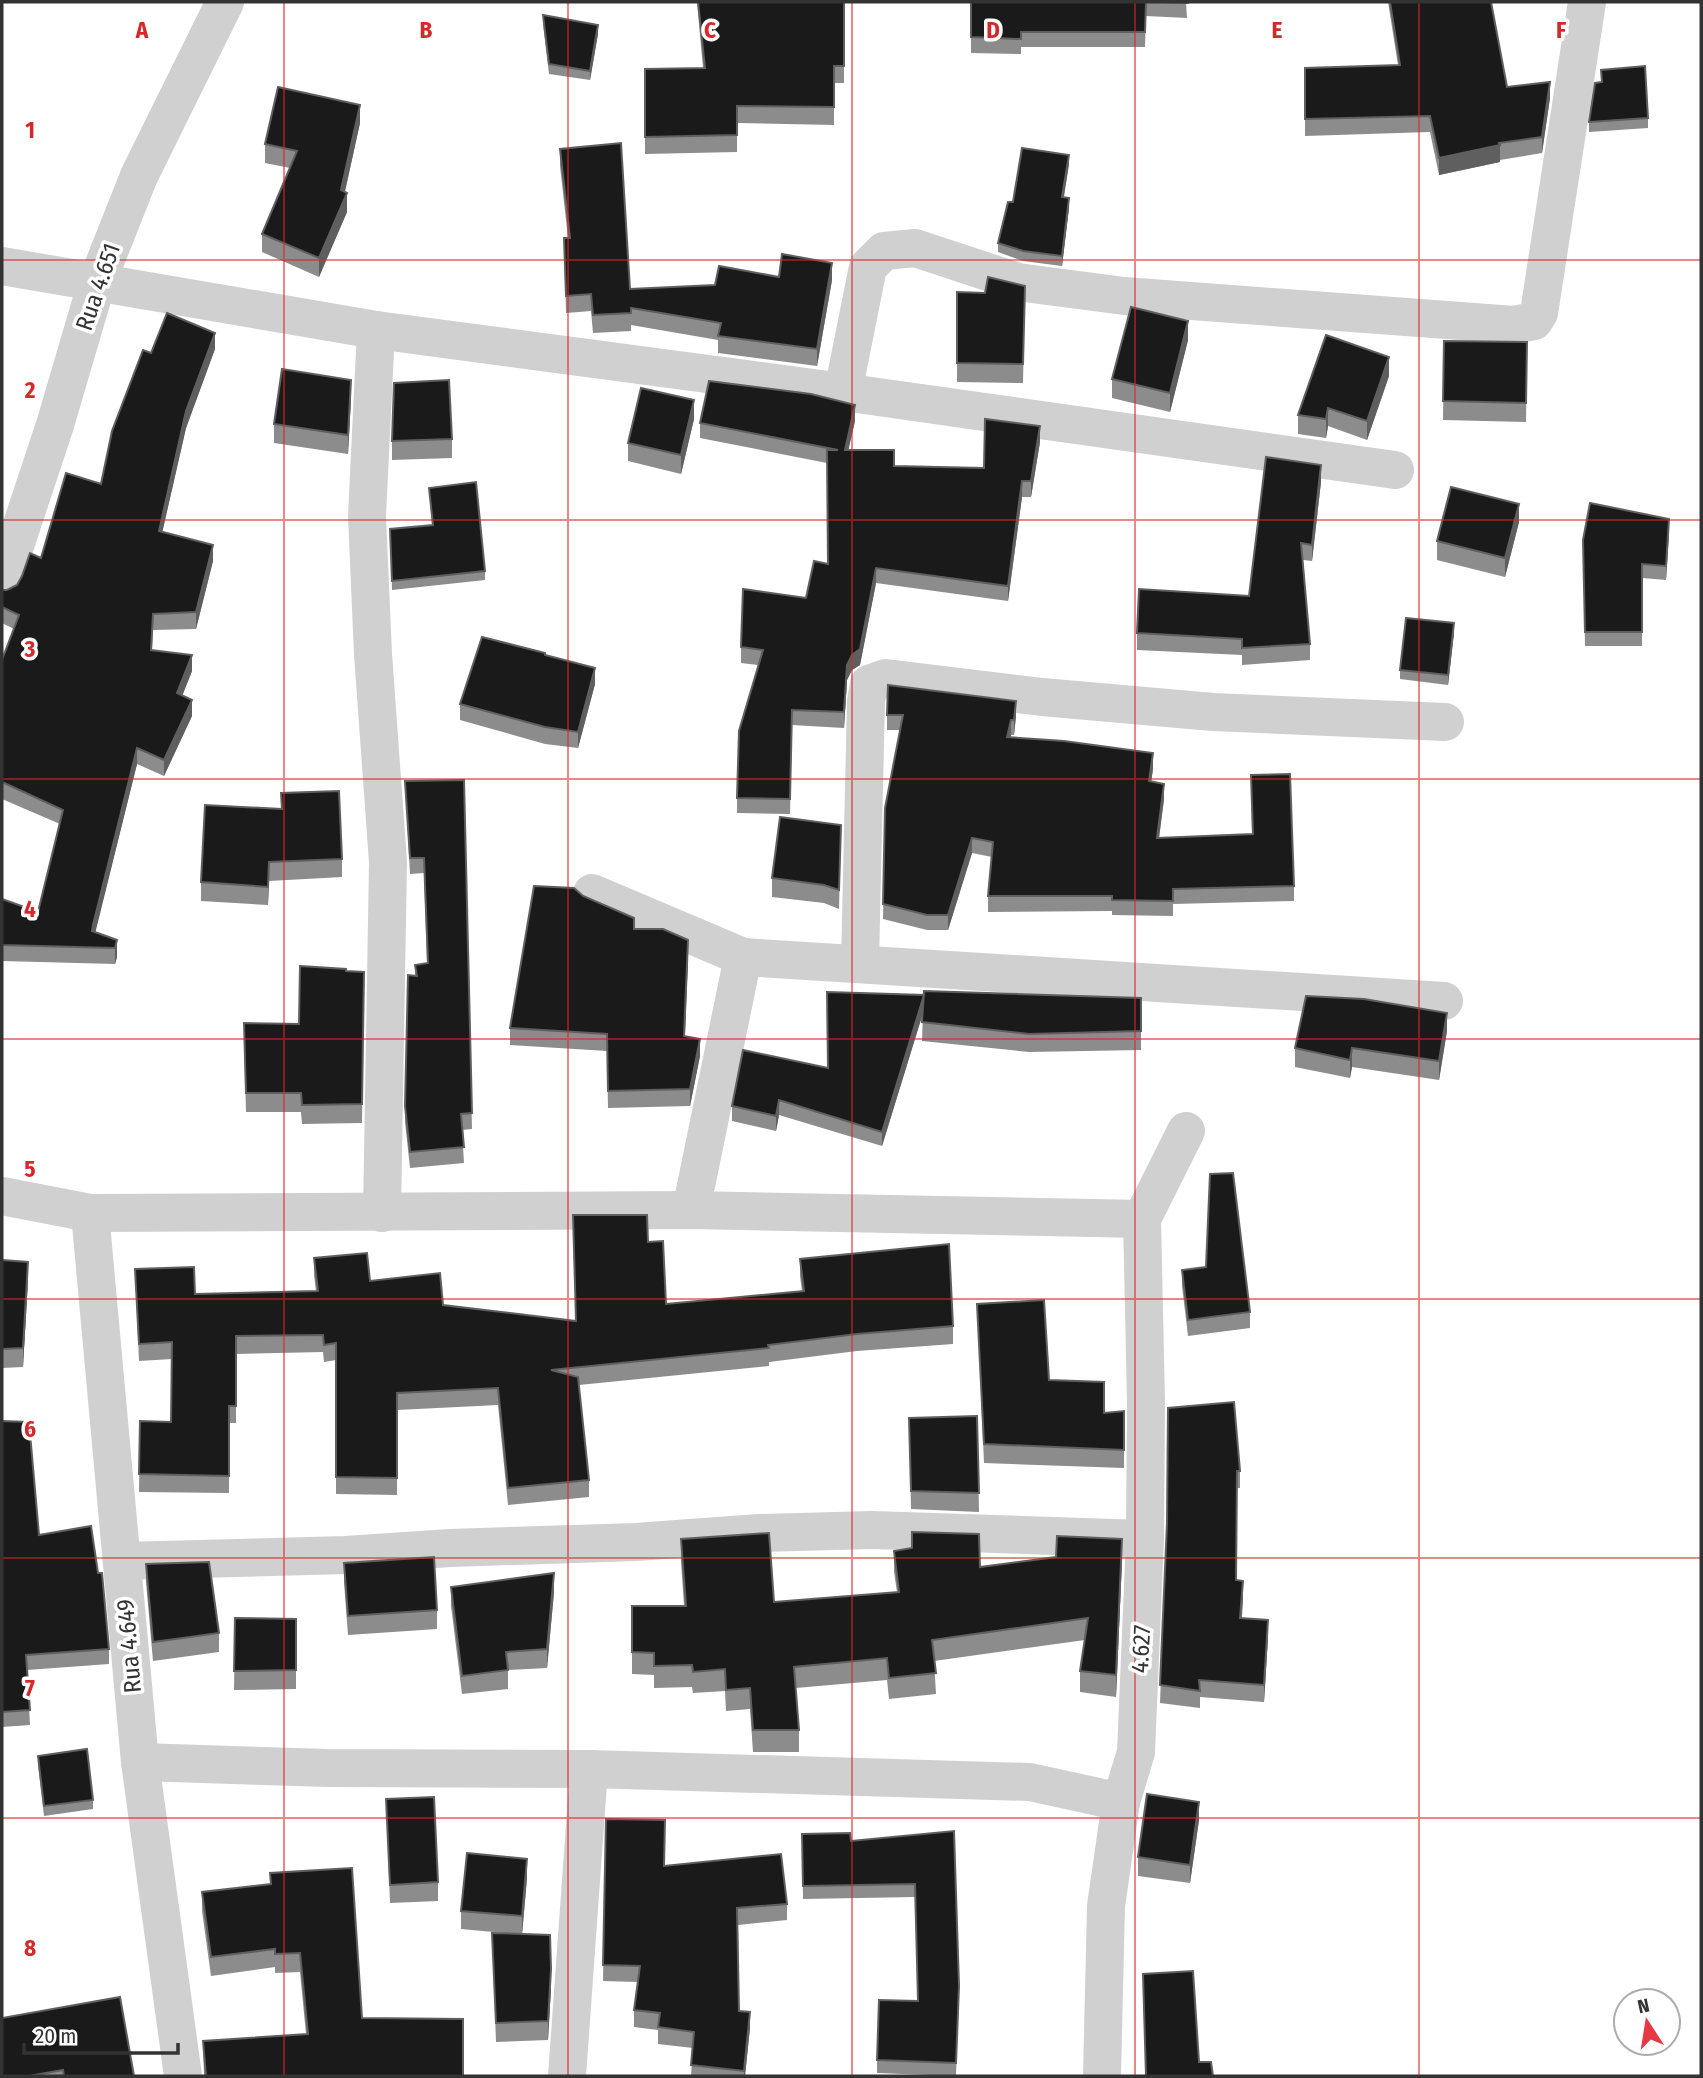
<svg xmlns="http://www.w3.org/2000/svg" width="1703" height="2078" font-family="'Fira Sans Condensed',sans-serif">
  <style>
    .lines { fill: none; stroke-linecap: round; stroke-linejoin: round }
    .minor { stroke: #d0d0d0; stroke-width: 38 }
    .wall { fill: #8c8c8c }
    .shaded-wall { fill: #5f5f5f }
    .building { fill: #1a1a1a; stroke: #5f5f5f; stroke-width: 2 }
    .grid { fill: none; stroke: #d62828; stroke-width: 2; stroke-opacity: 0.55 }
    .labels { text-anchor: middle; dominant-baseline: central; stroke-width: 7; stroke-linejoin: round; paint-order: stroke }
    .street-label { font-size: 24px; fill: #333; stroke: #fff }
    .grid-label { font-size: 23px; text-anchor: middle; font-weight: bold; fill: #d62828; stroke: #fff; stroke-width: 7; stroke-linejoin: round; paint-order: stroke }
  </style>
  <rect width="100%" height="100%" fill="#fff"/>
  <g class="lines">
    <g class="minor">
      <path d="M2,266l374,64 467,62 552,78"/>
      <path d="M376,330l-9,186 6,138 15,208 -6,351"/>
      <path d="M843,392l25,-125 16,-16 31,-3 103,34 106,14 390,29 20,-4 5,-8 48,-311"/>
      <path d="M2,585l53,-160 42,-143 42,-106 86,-174"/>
      <path d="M592,893l151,64 701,44"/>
      <path d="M860,963l6,-262 3,-17 17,-6 156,19 171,15 232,10"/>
      <path d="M2,1196l88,17 601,-3 451,9 44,-88"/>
      <path d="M691,1210l52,-253"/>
      <path d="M90,1213l50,549 43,314"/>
      <path d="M122,1561l224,-6 104,-7 186,-6 123,-9 113,-3 273,9"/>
      <path d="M140,1762l188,6 261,1 441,13 91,20"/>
      <path d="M567,2076l22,-307"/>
      <path d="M1102,2076l4,-170 15,-104 15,-50 9,-213 1,-138 -4,-182"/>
    </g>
  </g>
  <g class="wall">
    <path d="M697,2h147v81h-10v42l-97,-2v29l-92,2v-85l58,-1z"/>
    <path d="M971,2h215l1,16 -41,-2 -1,31h-124v7l-50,-1z"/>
    <path d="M1388,2h103l16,85 43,11 -8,55 -42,7v2l-61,13 -9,-43 -125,4v-68l93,-3z"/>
    <path d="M543,15l55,19 -8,46 -41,-6 -6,-50z"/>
    <path d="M1601,70l47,48v10l-59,4v-10l13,-40z"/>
    <path d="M360,123l-15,69 2,20 -28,65 -57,-25v-18l28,-66 -25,-5v-19z"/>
    <path d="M560,149l70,140 85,-4 64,-8 53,3 -15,86 -99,-13v-13l-87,-15v6l-38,2 -2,-22 -25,2 -2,-75h4l-8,-72z"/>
    <path d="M1069,164l-5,33 5,11 -7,58 -39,-5 -25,-9v-9l15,-41z"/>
    <path d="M1025,286l-2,97 -66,-1v-90l28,1z"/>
    <path d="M1188,340l-18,72 -58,-14v-19z"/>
    <path d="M1444,341l83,1 -1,80 -83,-2z"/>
    <path d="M215,349l-29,79 -24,104 51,29 -17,68 -43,1 -1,20 40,21 -10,25 10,20 -28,60 -27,-12 -42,168 22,8v17l-2,7 -113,-3v-62l36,13 22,-88 -58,-25v-139l12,-31 -12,-6v-33h5l10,-5 24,-27 60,-74 50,-131z"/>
    <path d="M1389,376l-22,64 -39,-14 -2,12 -28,-4v-19z"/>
    <path d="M351,398l-3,56 -74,-11v-19z"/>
    <path d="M694,419l-13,55 -53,-13v-18z"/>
    <path d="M855,421l-7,29 46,16 90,2 56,-26 -9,55h-9l-14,104 -132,-18 -16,82 -8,5 -5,10 -3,48 -52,-3 -2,89 -53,-1v-15l21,-133 -17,-2v-16l65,-49 22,-34 -1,-101 -127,-25v-15z"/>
    <path d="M452,439v19l-60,2v-19z"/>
    <path d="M1321,482l-9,79 -9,-1 7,84v16l-68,5v-10l-105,-5v-17l112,-37z"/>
    <path d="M429,488l56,83v9l-93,10 -2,-61 42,-4z"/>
    <path d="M1519,522l-14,55 -68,-17v-19z"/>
    <path d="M1669,533l-3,47 -24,-2v68h-57l-2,-106z"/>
    <path d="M1454,633l-6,52 -48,-6v-9z"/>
    <path d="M595,684l-17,64 -33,-4 -85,-24v-16z"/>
    <path d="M887,715l129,1 -2,19h-3l-1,2 143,32 -2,13 13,17 -5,39 93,-4 -1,-59 43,111v15l-121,3v12l-61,-1v-4l-124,1v-16l4,-39 -20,-4 -24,77h-21l-44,-11 2,-111 15,-78h-13z"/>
    <path d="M464,780l8,349 -10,1 2,33 -54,5 -5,-46 3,-147 7,1v-11l12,-2 -3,-90 -14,1 -5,-93z"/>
    <path d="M281,793l61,66v18l-73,4 -1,24 -67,-4v-19l80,-73z"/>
    <path d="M841,825l-2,84 -15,-6 -52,-6v-19z"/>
    <path d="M583,896l51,33 54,29 -3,78 15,20 -10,50 -82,2 -1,-57 -97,-6v-17z"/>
    <path d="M346,971l18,1 -2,151 -60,1 -1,-12h-55l-2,-70 55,-18z"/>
    <path d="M924,995l217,3v52l-112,2 -107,-11 1,-29 -41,134 -103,-31 -3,16 -44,-10v-15l96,-38z"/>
    <path d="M1447,1031l-8,49 -87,-13 -2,11 -55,-11v-19z"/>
    <path d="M648,1242l18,62 136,-13 -2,-15v-17l153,67v18l-96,7 -88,11v4l-190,19 10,95v17l-81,8 -10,-100 -101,5v85l-61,-1v-134l-12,2 -1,-10 -87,2v69h-7v70l-90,-1 1,-71 31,1 1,-63 -33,2 -4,-92 60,25 121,-3 -2,-16v-17l56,23 73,24 132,16z"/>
    <path d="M2,1260l26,20 -5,87 -21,1z"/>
    <path d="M1182,1270l68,42v16l-62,8 -6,-50z"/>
    <path d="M977,1304l72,76 55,33 20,-2v57l-140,-5z"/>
    <path d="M1168,1408l72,63v17h-3l-1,92 7,18 -1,20 26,19 -4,65 -64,-5v11l-40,-5 7,-180z"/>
    <path d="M977,1416l2,96 -68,-3 -2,-91z"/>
    <path d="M2,1421l37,114 70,114v15l-82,6 3,55 -28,2z"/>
    <path d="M681,1539l93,63 123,-10 -3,-20v-21l86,16 142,-7 -6,137 -36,-5v-21l5,-31 -151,21 2,33 -47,5 -2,-19 -91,8 3,42v22h-46l-3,-43 -24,2 -1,-20 -32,2 -1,-6 -38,1v-13l-22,-1v-68h52l-3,-45z"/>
    <path d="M344,1563l93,47v19l-89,6 -4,-53z"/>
    <path d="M146,1564l73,69v19l-66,9 -7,-79z"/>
    <path d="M451,1587l103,5 -7,76 -39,2v19l-46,5 -11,-88z"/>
    <path d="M235,1618l61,1v70l-62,1z"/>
    <path d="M38,1756l55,44v9l-49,7 -6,-51z"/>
    <path d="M386,1799l52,83v19l-48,2z"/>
    <path d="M606,1819l58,47 123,38v16l-49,5 1,86 11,17 -5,48h-54l2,-28 -35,-4v-14l-24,-3v-17l4,-28 -35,-1z"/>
    <path d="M1199,1820l-9,63 -52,-7v-19z"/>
    <path d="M954,1831l5,155 -3,90 -79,-3v-13l41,-59 -3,-104 -112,2 -1,-65 49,7z"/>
    <path d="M270,1873l92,145 101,58h-259l-1,-35 103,-7 -6,-62 -25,1v-6l-64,9 -9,-65v-19l68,-8z"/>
    <path d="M527,1878l-5,56 29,54 -3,52 -52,2 -4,-109 23,1 -54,-5v-18z"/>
    <path d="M2,2018l132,58h-132z"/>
  </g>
  <g class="shaded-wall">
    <path d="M598,25v9l-8,46v-9z"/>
    <path d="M1550,82v16l-8,55v-16z"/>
    <path d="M360,105v18l-18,81 5,-11v19l-28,65v-19l22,-68z"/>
    <path d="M1500,145v17l-61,13v-17z"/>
    <path d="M1069,155v9l-7,43v-10z"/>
    <path d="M1069,198v10l-7,58v-10z"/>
    <path d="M832,263v17l-15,86v-17z"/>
    <path d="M1188,321v19l-18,72v-19z"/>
    <path d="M215,333v16l-29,79 -27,119v-16l27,-120z"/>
    <path d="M1389,357v19l-22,64v-19z"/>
    <path d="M351,380v18l-3,56v-19z"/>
    <path d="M694,400v19l-13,55v-19z"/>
    <path d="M855,405v16l-10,44v-15z"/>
    <path d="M1328,408v18l-2,12v-19z"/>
    <path d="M1040,426v16l-9,55v-16z"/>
    <path d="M1321,465v17l-9,79v-16z"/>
    <path d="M1022,481v16l-14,104v-15z"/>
    <path d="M1519,504v18l-14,55v-19z"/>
    <path d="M1669,519v14l-3,47v-14z"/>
    <path d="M213,545v16l-17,68v-17z"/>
    <path d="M876,568v15l-16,82 -8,5 -5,10 -3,48v-16l3,-47 5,-10z"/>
    <path d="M1454,623v10l-6,52v-10z"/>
    <path d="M192,655v16l-15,38v-16z"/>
    <path d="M595,668v16l-17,64v-16z"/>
    <path d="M192,700v16l-28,60v-16z"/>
    <path d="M1016,701v15l-2,19v-15z"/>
    <path d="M1011,720v15l-4,17v-15z"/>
    <path d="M137,748v16l-44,178v-17z"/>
    <path d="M1153,753v16l-4,27v-15z"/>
    <path d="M1164,784v15l-7,54v-15z"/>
    <path d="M972,838v15l-24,77v-15z"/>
    <path d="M269,862v19l-1,24v-18z"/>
    <path d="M117,940v17l-2,7v-16z"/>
    <path d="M688,940v18l-4,95v-17z"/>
    <path d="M924,995v15l-42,136v-14z"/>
    <path d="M1447,1013v18l-8,49v-19z"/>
    <path d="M700,1039v17l-10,50v-17z"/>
    <path d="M1352,1048v19l-2,11v-18z"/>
    <path d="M779,1100v15l-3,16v-15z"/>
    <path d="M28,1262v18l-5,87v-19z"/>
    <path d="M1122,1539v21l-6,137v-22z"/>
    <path d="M554,1573v19l-7,76v-19z"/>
    <path d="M1243,1581v17l-3,37v-17z"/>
    <path d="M1268,1620v17l-4,65v-17z"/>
    <path d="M1199,1802v18l-9,63v-18z"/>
    <path d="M527,1859v19l-5,57v-19z"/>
    <path d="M551,1969v19l-3,52v-19z"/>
    <path d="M750,2012v16l-5,48h-1z"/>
  </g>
  <g class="building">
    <path d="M698,2h146v64h-10v41l-97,-1v29l-92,2v-68l60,-1z"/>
    <path d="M971,2h175l-1,30h-124v7l-50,-2z"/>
    <path d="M1159,2h27l1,1z"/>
    <path d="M1390,2h101l16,85 43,-5 -8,55 -43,6 1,2 -61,13 -9,-42 -125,3v-51l95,-3z"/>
    <path d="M543,15l55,10 -8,46 -41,-7z"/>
    <path d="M1645,66l3,52 -59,4 6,-39 7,-1 -1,-12z"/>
    <path d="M278,87l82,18 -19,85 6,3 -28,65 -57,-24 35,-83 -32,-7z"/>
    <path d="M621,143l9,146 85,-4 4,-19 60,11 3,-23 50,9 -15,86 -99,-13 3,-13 -90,-15v5l-38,2 -2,-21 -25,2 -2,-58h6l-10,-89z"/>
    <path d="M1022,148l47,7 -7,42 7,1 -7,58 -39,-5 -25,-8 10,-41h5z"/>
    <path d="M988,277l37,9 -2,78 -66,-1v-71l28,1z"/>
    <path d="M1131,307l57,14 -18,72 -58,-14z"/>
    <path d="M167,313l48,20 -29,78 -27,120 54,14 -17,67 -43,2 -2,36 41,5 -15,38 15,7 -28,60 -27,-12 -44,177 -1,6 25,9 -2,8 -113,-3v-46l36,13 25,-102 -61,-28v-122l17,-45 -17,-8v-17h5l10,-5 5,-9 8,-23 11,5 25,-85 35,11 11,-53 31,-81 8,3z"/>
    <path d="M1326,335l63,22 -22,64 -39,-13 -2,11 -28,-4z"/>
    <path d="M1444,341l83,1 -1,61 -83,-2z"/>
    <path d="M282,369l69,11 -3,55 -74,-11z"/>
    <path d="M449,380l3,59 -60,2 2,-58z"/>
    <path d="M709,381l102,13 44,11 -10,45h49v16l90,2 1,-49 55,7 -9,55h-9l-14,105 -132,-18 -16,81 -8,6 -5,10 -3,47 -52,-2 -2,89 -53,-1 2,-67 24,-81 -22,-3 2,-58 63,9 8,-37 14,3 -1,-114h11l-138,-27z"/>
    <path d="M641,388l53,12 -13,55 -53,-12z"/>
    <path d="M1266,457l55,8 -9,80 -11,-2 9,101 -68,4v-9l-105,-6 2,-44 110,7z"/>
    <path d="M476,482l9,89 -93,10 -2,-52 43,-4 -4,-37z"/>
    <path d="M1451,487l68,17 -14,54 -68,-17z"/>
    <path d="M1590,503l79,16 -3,47 -24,-2v68h-57l-2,-92z"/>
    <path d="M1406,618l48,5 -6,52 -48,-5z"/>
    <path d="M482,637l63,16v2l50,13 -17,64 -33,-5 -85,-23z"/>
    <path d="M888,685l128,16 -2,19h-3l-4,17 57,4 89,12 -4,28 15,3 -7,54 96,-4 -2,-59 39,-1 4,112 -121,3v12l-61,-1v-4h-124l5,-54 -21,-4 -24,77h-21l-44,-11 2,-96 18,-93h-16z"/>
    <path d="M464,780l8,333 -11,1 3,33 -54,5 -5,-46 3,-131 9,1 -2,-11 13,-2 -4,-105h-14l-5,-77z"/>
    <path d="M339,791l3,68 -73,3 -1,25 -67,-5 4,-77 77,4 -1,-16z"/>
    <path d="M780,817l61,8 -2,65 -15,-5 -52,-7z"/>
    <path d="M534,886l40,2 9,8 51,22v11h29l25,11 -4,96 16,3 -10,50 -82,2 -1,-57 -97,-6z"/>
    <path d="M300,966l46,3v2l18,1 -2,132 -60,1 -1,-12h-55l-2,-70 55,1z"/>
    <path d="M924,991l217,7v33l-112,3 -107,-12z"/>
    <path d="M827,992l97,3 -42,137 -103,-32 -3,16 -44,-10 11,-56 85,18z"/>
    <path d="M1306,996l58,3 83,14 -8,48 -87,-13 -2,12 -55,-12z"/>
    <path d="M1233,1173l17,139 -62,8 -6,-50 24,-3 4,-93z"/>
    <path d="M573,1215h74l1,27 15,-1 3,63 138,-13 -4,-32 149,-15 4,82 -96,8 -89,11 1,3 -218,22 27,7 11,103 -81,8 -10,-100 -101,5v85l-61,-1v-134l-12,2 -1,-10 -87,1v70h-7v70l-90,-2 1,-53 31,1 1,-80 -33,2 -4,-75 59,-2 1,27 123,-3 -4,-33 53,-5 3,28 70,-8 3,32 133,16z"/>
    <path d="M2,1260l26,2 -5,86 -21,1z"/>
    <path d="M1044,1300l5,80 55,2v31l20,-2v39l-140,-6 -7,-140z"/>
    <path d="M1234,1402l6,69h-3l-1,109 7,1 -3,37 28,2 -4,65 -65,-5 1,11 -40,-6 7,-162 1,-115z"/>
    <path d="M977,1416l2,77 -68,-2 -2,-73z"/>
    <path d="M2,1421l27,1 10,113 52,-9 7,47h4l7,76 -83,6 4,55 -28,2z"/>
    <path d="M912,1532l67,2 1,33 76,-10 1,-21 65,3 -6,136 -36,-4 8,-53 -156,22 4,33 -47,5 -2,-20 -93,9 5,63h-46l-3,-42 -24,2 -1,-21 -32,3 -1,-7 -38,1v-13l-22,-1v-46h54l-5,-67 88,-6 5,69 125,-10 -5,-41 18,-3z"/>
    <path d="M434,1557l3,53 -89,6 -4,-53z"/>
    <path d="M209,1562l10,71 -66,9 -7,-78z"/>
    <path d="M554,1573l-7,76 -41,3 2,18 -46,6 -11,-89z"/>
    <path d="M235,1618l61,1v51l-62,1z"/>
    <path d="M87,1749l6,51 -49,6 -6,-50z"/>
    <path d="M1147,1794l52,8 -9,63 -52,-8z"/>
    <path d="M434,1797l4,85 -48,3 -4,-86z"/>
    <path d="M606,1819l59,1 -1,46 117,-12 6,50 -50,4 2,103 11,1 -6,59 -53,-6 3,-33 -36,-5 2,-14 -26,-3 6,-44 -37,-1z"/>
    <path d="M954,1831l5,155 -3,77 -79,-3 2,-60 39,1 -3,-117 -112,2 -1,-52 48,-1 1,8z"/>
    <path d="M467,1853l60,6 -5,57 -61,-5z"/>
    <path d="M352,1868l10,150 101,1v57h-257l-3,-35 105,-7 -8,-81 -25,1v-5l-64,8 -9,-65 69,-8 -1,-11z"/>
    <path d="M492,1933l58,2 1,34 -3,52 -52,2z"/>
    <path d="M1193,1971l6,91h12l2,14h-67l-3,-102z"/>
    <path d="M120,1997l14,79h-70l-1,-6 -34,6h-27v-58z"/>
  </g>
  <path class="grid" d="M284,2v2074M568,2v2074M852,2v2074M1135,2v2074M1419,2v2074M2,260h1699M2,520h1699M2,779h1699M2,1039h1699M2,1299h1699M2,1558h1699M2,1818h1699"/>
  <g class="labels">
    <g class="street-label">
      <text transform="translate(98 287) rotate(-71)">Rua 4.651</text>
      <text transform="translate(129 1646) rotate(-95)">Rua 4.649</text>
      <text transform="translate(1141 1649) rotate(-87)">4.627</text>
    </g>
  </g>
  <g class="grid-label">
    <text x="142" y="38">A</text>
    <text x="426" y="38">B</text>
    <text x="710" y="38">C</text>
    <text x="993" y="38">D</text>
    <text x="1277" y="38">E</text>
    <text x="1561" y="38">F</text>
    <text x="30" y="138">1</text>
    <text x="30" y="398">2</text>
    <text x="30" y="657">3</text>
    <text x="30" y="917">4</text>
    <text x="30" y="1177">5</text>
    <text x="30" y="1437">6</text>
    <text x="30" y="1696">7</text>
    <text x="30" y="1956">8</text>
  </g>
  <rect width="1703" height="2078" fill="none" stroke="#333333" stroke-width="7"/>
  <g transform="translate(1647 2022) rotate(348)"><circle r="33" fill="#ffffff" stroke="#adadad" stroke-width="2"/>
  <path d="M0-5L12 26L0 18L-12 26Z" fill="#e63946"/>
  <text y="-10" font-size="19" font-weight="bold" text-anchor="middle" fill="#333333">N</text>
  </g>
  <path d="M24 2043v10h154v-10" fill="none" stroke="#333333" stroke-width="3.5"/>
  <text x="35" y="2043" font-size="21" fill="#333333" stroke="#ffffff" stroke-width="5" paint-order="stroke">20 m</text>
</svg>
